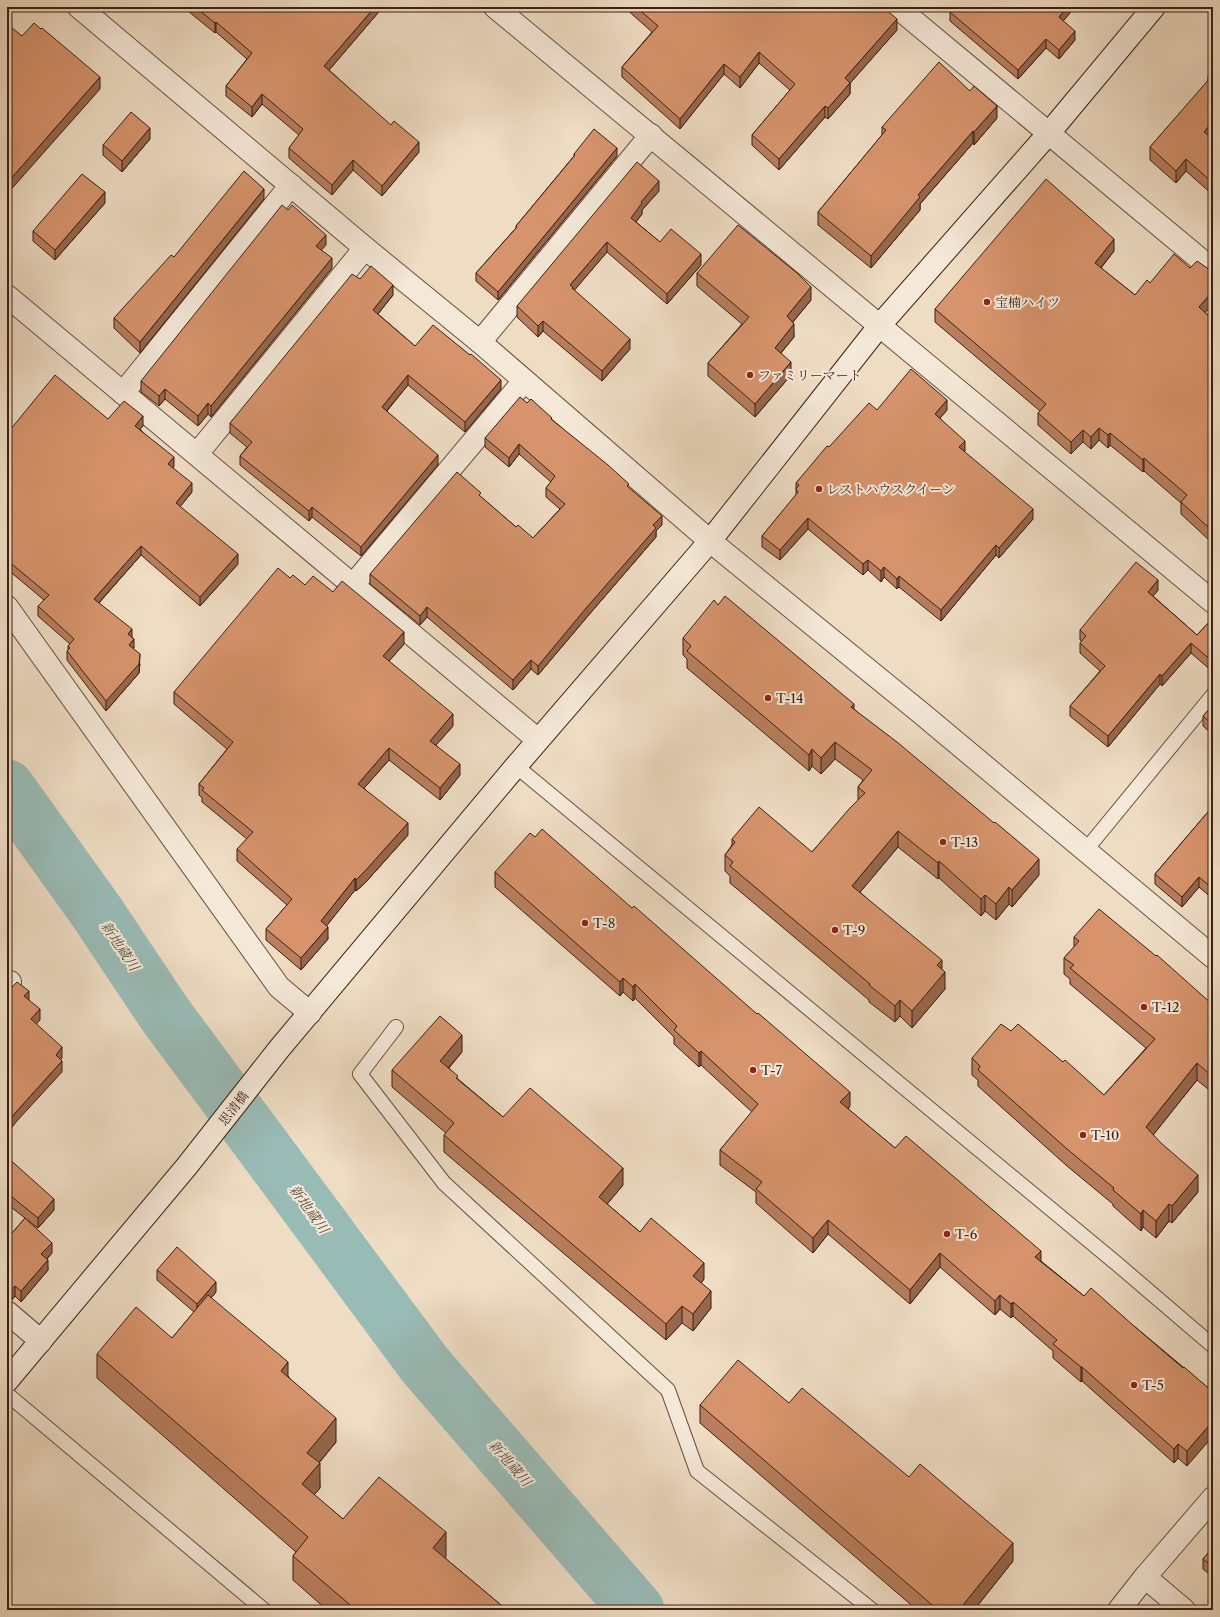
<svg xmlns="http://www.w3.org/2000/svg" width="1220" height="1617" font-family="'Libre Caslon Text','Noto Serif JP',serif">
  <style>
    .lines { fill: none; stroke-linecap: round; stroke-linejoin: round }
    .river { stroke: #99bbb6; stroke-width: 55 }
    .lane-casing { stroke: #694e3e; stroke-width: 16 }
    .street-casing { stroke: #694e3e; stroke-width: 24 }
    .secondary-casing { stroke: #3d1f12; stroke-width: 24 }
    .lane { stroke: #f4e8d8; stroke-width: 14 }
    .street { stroke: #f4e8d8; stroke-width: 22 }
    .secondary { stroke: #f4e8d8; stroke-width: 22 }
    .wall { fill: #b87e5d; stroke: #3d1f12 }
    .shaded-wall { fill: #96674c; stroke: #3d1f12 }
    .building { fill: #d6936c; stroke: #3d1f12 }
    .poi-dot { fill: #8f2418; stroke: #f4e8d8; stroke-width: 1.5 }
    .labels { text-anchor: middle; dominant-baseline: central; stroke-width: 4; stroke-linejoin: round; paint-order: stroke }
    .poi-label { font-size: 13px; fill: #3d1f12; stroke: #f4e8d8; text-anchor: start }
    .street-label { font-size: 13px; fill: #3d1f12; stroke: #f4e8d8 }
    .water-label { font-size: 14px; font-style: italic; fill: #594e43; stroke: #f4e8d8 }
  </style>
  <rect width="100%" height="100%" fill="#eedcc3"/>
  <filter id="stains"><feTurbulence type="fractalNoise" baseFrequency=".005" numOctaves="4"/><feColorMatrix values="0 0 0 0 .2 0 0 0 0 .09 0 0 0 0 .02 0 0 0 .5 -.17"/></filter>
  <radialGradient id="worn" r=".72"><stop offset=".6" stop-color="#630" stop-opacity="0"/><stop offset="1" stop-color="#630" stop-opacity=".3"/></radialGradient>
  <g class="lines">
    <path class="river" d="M7,787l89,124 68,102 261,352 212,245"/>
    <g class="lane-casing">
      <g id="lane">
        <path d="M516,766l600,497 97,83"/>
        <path d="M1085,851l128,-156"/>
        <path d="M396,1027l-36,47 84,109 224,207 29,81 175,139"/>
        <path d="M7,1394l257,216"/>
      </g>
    </g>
    <g class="street-casing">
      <g id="street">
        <path d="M79,7l286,241 115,94 230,199 211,172 292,244"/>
        <path d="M495,7l718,595"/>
        <path d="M897,7l316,263"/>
        <path d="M7,296l531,444"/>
        <path d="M480,342l171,-207"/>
        <path d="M123,393l168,-208"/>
        <path d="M197,454l168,-206"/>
        <path d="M353,585l171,-204"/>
        <path d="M7,607l272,380 31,26"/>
        <path d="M7,986l3,-4"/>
        <path d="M7,1312l34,29"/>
        <path d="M1145,1577l39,33"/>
        <path d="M1119,1610l26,-33 68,-79"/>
      </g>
    </g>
    <g class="secondary-casing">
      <path id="secondary" d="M7,1381l180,-215 92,-117 237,-283 194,-225 170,-216 169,-192 105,-126"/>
    </g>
    <use href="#lane" class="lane"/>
    <use href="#street" class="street"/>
    <use href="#secondary" class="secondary"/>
  </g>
  <g class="wall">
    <path d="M183,7h200l-54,63 90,82 -37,44 -29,-26 -21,25 -43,-37v-10l10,-13 -37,-31 -10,13 -26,-21v-10l21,-27 -31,-27 -1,1z"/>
    <path d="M561,7h6l-3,3z"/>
    <path d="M624,7h259l14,23 -47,53v11l-22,25 -3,-2 -46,53 -27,-25v-10l38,-45 -31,-27 -19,25 -16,-14 -44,55 -58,-52v-10l30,-35z"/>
    <path d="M954,7h121l-12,14 12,19 -16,19 -13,-11 -28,31 -68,-58v-9z"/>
    <path d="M1213,69v64l-3,3 3,3v56l-27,-24 -10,12 -26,-23v-13l58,-66v-5z"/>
    <path d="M997,118l-23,27 -1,-2 -53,61v6l-49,58 -53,-43v-13l64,-77v-8z"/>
    <path d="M150,139l-28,33 -19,-17v-10z"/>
    <path d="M574,154l43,2 -119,144 -22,-19v-8l40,-45v-2l58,-70z"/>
    <path d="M659,191l-17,19v4l-6,8 24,20 41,23 -34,39 -60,-52 -33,38 56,59 -28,32 -59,-50 -5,6 -21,-20v-11z"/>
    <path d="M264,199l-124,154 -26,-25v-10l60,-61z"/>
    <path d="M105,203l-50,57 -22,-19v-10z"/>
    <path d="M326,245l-5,5 11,18 -121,149 -3,-3 -10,12 -33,-27 -6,7 -18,-14v-11z"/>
    <path d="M1114,251l-13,17 34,27 15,-12 55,30 8,7v220l-2,-2 -2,2 -28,-26v-11l-37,-32 -1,1 -33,-27 -2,3 -9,-8 -8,9 -8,-7 -12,12 -33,-29v-12l2,-2 -105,-89v-13z"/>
    <path d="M697,273l114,27 -18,22 1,15 -13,16 10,22 -36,42 -47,-41v-13l34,-39 -45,-38z"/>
    <path d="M360,279l33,16 -15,19 37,32 86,43 -36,43 -57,-47 -21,26 51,54 -77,91 -49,-39 -3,4 -69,-56v-9l7,-9 -17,-14v-10z"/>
    <path d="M527,403l25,18 77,67 33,37 -6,6v6l-69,80 -49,58 -7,-6 -18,21 -86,-73 -7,8 -50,-41v-10l111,-77 35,30 17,11 27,-29 -14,-12v-9l5,-6 -32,-28 -10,13 -24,-20v-9z"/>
    <path d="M877,410h70l-7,8 25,33 -1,1 69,67 -34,39 -3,-3 -55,66 -42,-34 -2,2 -13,-12 -3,5 -13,-12 -5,5 -55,-46 -28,31 -18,-13v-11l34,-41v-12l33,-36z"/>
    <path d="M108,419l35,7 -3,3 34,37 -1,2 19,24 -12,14 58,58 -38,42 -59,-51 -42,48 33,34 2,11 -1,1 7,15 -1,9 -33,38 -39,-51v-9l1,-1v-4l2,-2 -32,-28v-10l6,-6 -37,-31v-142l3,3z"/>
    <path d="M290,578l15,7 28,7 71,52 -15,17 64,65 -17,19 24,30 -20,25 -51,-40 -25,28 44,47 -43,48 -9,8 -1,-1 -29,36 2,13 -27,31 -35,-30v-11l21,-24 -50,-44v-12l10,-10 -45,-37v-4l-3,-3v-11l28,-35 -53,-45v-12z"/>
    <path d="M1158,590l-5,6 44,39 16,-17v54l-22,-19 -29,33 -2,-2 -52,63 -38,-31v-10l30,-35 -20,-18v-10l2,-2 -2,-1v-10z"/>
    <path d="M718,605l136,104 185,166 -27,32 -3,-3 -13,16 -11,-9 -4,5 -42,-38 -1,1 -40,-32 -38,45 82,77 3,20 -33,39 -12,-12 -5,6 -26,-20v-2l-139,-117v-7l-5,-5v-16l7,-10v-6l80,13 46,-52v-13l5,-7 -28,-21 -14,15 -9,-8 -3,5 -122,-103v-9l-4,-4v-17z"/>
    <path d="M1213,705v30l-10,-9v-10z"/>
    <path d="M1213,806v93l-14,-12 -17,20 -27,-23v-10z"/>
    <path d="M495,872l355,234 -2,3 47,39 146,113 43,35 50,30 79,66 -26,74 -9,-8 -4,5 -92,-82 -1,1 -28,-24v-7l-40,-35 -2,2 -11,-9 -5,6 -55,-48 -30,37 -82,-70 -15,19 -57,-50v-11l-36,-27v-15l32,-38 -51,-47 -2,2 -25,-23v-7l-39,-39 -2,3 -10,-9 -3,4 -125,-109z"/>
    <path d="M1074,937l139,68v88l-16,-13 -44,55 45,57 -26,31 -3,-2 -13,17 -13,-11 -2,4 -28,-25v-2l-46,-38 -89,-80v-6l-6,-5v-17l39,-27 52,31 41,33 42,-47 -76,-64v-5l-6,-5v-16l10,-11z"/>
    <path d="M462,1052l-13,16 9,11 45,38 120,68 -16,19 33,28 64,47 -3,4 10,25 -18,23 -11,-8 -16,17 -222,-188v-17l2,-2 -54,-46v-17z"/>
    <path d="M7,1157l47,53 -16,18 -12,-9 26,34 -5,6 1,11 -27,32 -6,-6 -4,5 -4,-1v-61l18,-21 -18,-14z"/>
    <path d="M157,1270l59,22 -5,6 77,78 48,66 -17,21 1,25 -6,7 29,24 103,38 -1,1 62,52h-180l-34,-30v-24l3,-4 -199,-174v-24l75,-16 22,-26 -37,-32z"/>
    <path d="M789,1403l120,74 104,84 -39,49h-57l-217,-187v-18z"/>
    <path d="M1213,1547v30l-10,-8v-10z"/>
  </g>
  <g class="shaded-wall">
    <path d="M375,7h8l-59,69v-10z"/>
    <path d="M1067,7h8l-16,19v-9z"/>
    <path d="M897,19v11l-52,59v-11z"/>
    <path d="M216,22v10l-1,1v-10z"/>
    <path d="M1075,31v9l-16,19v-9z"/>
    <path d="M1046,39v9l-28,31v-9z"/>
    <path d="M759,52v11l-19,25v-11z"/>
    <path d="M724,64v10l-44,55v-10z"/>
    <path d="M100,77v12l-93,105v-11z"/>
    <path d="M850,83v11l-22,25v-11z"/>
    <path d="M262,94v10l-10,13v-10z"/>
    <path d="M825,106v11l-46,53v-11z"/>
    <path d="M997,106v12l-23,27v-13z"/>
    <path d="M1213,121v12l-9,11v-12z"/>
    <path d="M150,128v11l-28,33v-11z"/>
    <path d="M973,131v12l-53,61v6l-49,58v-12l47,-61z"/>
    <path d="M419,142v10l-37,44v-10z"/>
    <path d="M617,148v8l-119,144v-8z"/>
    <path d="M1186,159v12l-10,12v-12z"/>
    <path d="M353,160v10l-21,25v-10z"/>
    <path d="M659,181v10l-17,19v4l-11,14v-10l10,-16z"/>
    <path d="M264,189v10l-124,154v-11z"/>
    <path d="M105,192v11l-50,57v-10z"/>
    <path d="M326,235v10l-10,11v-10z"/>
    <path d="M1114,239v12l-19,24v-12z"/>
    <path d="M607,242v10l-34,40 -3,-7z"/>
    <path d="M701,254v11l-34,39v-10z"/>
    <path d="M332,258v10l-121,149v-11z"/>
    <path d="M393,285v10l-20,25v-10z"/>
    <path d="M811,287v13l-24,29v-13z"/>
    <path d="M1213,291v12l-14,17v-13z"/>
    <path d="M543,321v10l-5,6v-11z"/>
    <path d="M794,324v13l-19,23v-12z"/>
    <path d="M630,339v10l-28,32v-10z"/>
    <path d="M791,362v13l-36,42v-13z"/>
    <path d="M408,375v10l-26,31v-9z"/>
    <path d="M501,380v9l-36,43v-10z"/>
    <path d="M165,389v10l-6,7v-10z"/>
    <path d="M947,400v10l-12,14v-10z"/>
    <path d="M208,403v11l-10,12v-10z"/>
    <path d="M143,416v10l-8,9v-9z"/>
    <path d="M1099,428v12l-8,9v-12z"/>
    <path d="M1083,430v12l-12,12v-12z"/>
    <path d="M1110,433v12l-2,3v-13z"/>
    <path d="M965,441v10l-6,7v-11z"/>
    <path d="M519,444v10l-10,13v-9z"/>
    <path d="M438,455v10l-77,91v-9z"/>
    <path d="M174,457v9l-6,7v-9z"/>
    <path d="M1144,458v13l-1,1v-12z"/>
    <path d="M192,483v9l-16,20v-9z"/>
    <path d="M312,507v10l-3,4v-10z"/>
    <path d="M1033,509v10l-34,39v-10z"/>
    <path d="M662,516v9l-6,6v6l-69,80 -49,58v-9l115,-141z"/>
    <path d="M808,518v11l-28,31v-10z"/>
    <path d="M1211,526v12l-2,2v-12z"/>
    <path d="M996,545v10l-55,66v-11z"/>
    <path d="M141,546v9l-47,53v-9z"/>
    <path d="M238,554v10l-38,42v-9z"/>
    <path d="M868,560v10l-5,5v-11z"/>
    <path d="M884,567v10l-3,5v-11z"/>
    <path d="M899,576v11l-2,2v-10z"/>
    <path d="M1158,580v10l-10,12v-10z"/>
    <path d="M427,607v10l-7,8v-9z"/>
    <path d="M132,629v10l-4,-5z"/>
    <path d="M404,632v12l-21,24v-12z"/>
    <path d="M134,639v9l-5,7v-10z"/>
    <path d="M1191,643v10l-29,33v-10z"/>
    <path d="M140,654l-1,19 -33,38v-10z"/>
    <path d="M531,660v9l-18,21v-10z"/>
    <path d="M1160,674v10l-52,63v-11z"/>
    <path d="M854,704v17l-3,-14z"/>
    <path d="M453,714v12l-23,26v-11z"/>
    <path d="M835,742v17l-14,15v-16z"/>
    <path d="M389,748v12l-31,35v-11z"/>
    <path d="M812,749v17l-3,5v-16z"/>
    <path d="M460,764v11l-20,25v-12z"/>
    <path d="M408,823v12l-43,48 -9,8v-11z"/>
    <path d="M898,831v16l-46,55v-16z"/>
    <path d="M1039,859v16l-27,32v-17z"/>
    <path d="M939,861v17l-1,1v-16z"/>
    <path d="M1199,877v10l-17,20v-10z"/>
    <path d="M355,878v12l-34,43v-12z"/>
    <path d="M1009,887v17l-13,16v-16z"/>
    <path d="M985,895v16l-4,5v-17z"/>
    <path d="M328,927v12l-27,31v-12z"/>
    <path d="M942,960v16l3,-4v17l-33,39v-17l25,-46z"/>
    <path d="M623,978v14l-3,4v-14z"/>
    <path d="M635,984v14l-2,3v-14z"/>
    <path d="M29,991v10l-5,-5z"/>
    <path d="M900,1000v16l-5,6v-16z"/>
    <path d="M40,1009v11l-9,10v-11z"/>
    <path d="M462,1035v17l-22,25v-16z"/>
    <path d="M62,1047v11l-6,7v-10z"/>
    <path d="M701,1051v14l-2,2v-14z"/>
    <path d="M62,1061v11l-46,50 -9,12v-11l9,-11z"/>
    <path d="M1197,1063v17l-51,64v-17z"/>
    <path d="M850,1092v14l-10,11v-15z"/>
    <path d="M623,1168v17l-24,29v-17z"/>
    <path d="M1198,1175v17l-26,31v-17z"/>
    <path d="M54,1199v11l-16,18v-10z"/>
    <path d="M1169,1204v17l-13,17v-17z"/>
    <path d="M1143,1210v17l-2,4v-17z"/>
    <path d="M828,1220v14l-15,19v-15z"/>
    <path d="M52,1243v10l-11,12v-11z"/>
    <path d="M1041,1251v14l-6,-8z"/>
    <path d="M940,1253v14l-30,37v-14z"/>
    <path d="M48,1260v10l-27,32v-11z"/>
    <path d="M704,1263v16l-11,14v-17z"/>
    <path d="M216,1282v10l-19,23v-11z"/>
    <path d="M15,1286v10l-4,5v-11z"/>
    <path d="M711,1291v17l-18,23v-17z"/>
    <path d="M1000,1295v14l-5,6v-14z"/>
    <path d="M1013,1302v14l-2,2v-14z"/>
    <path d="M682,1306v17l-16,17v-16z"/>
    <path d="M288,1362v25l-7,-16z"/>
    <path d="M1081,1367h1v14l-1,1z"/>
    <path d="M336,1418v24l-29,35v-24z"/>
    <path d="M1213,1421v15l-26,30v-15z"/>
    <path d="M1178,1444v14l-4,5v-14z"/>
    <path d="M320,1463v25l-18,21v-25z"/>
    <path d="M446,1532v25l-13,16v-25z"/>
    <path d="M1013,1543v18l-39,49h-15z"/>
  </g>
  <g class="building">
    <path d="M195,7h180l-51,59 67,59 3,-4 25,21 -37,44 -29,-26 -21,25 -43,-37 14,-19 -41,-35 -10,13 -26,-21 26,-33 -36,-31 -1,1z"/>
    <path d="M636,7h247l14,12 -52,59 5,5 -22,25 -3,-2 -46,53 -27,-24 43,-51 -36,-32 -19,25 -16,-13 -44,55 -58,-52 36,-41z"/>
    <path d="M954,7h113l-8,10 16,14 -16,19 -13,-11 -28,31 -68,-58z"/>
    <path d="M34,23l7,6 1,-1 58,49 -93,106v-159l15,12z"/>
    <path d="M939,62l31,29 4,-5 23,20 -23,26 -1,-1 -55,64 2,2 -49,59 -53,-44 68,-82 -4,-3z"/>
    <path d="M1213,69v52l-9,11 9,7v44l-27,-24 -10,12 -26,-24 60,-69 -2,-2z"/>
    <path d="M131,112l19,16 -28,33 -19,-16z"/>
    <path d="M594,129l23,19 -119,144 -22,-19 41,-46 -1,-1 59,-71 -1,-1z"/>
    <path d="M637,162l22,19 -18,21 1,1 -11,15 29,24 11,-13 30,25 -34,40 -60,-52 -37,43 3,2 -1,1 58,51 -28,32 -59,-50 -5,5 -21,-20z"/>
    <path d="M244,171l20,18 -124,153 -26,-24 57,-63 3,2z"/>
    <path d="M82,174l23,18 -50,58 -22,-19z"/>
    <path d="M1046,179l68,60 -19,24 40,32 12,-15 3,3 24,-29 16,14 7,-7 13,9h3v21l-14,16 14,13v208l-2,-2 -2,2 -28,-26 6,-7 -43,-37 -1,2 -33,-27 -2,2 -9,-7 -8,9 -8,-7 -12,12 -33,-29 8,-9 -111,-95z"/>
    <path d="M282,205l6,5 4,-5 34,30 -10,11 16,12 -121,148 -3,-3 -10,13 -33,-27 -6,7 -18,-15z"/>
    <path d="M738,225l59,48 14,14 -24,29 7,8 -19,24 16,14 -36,42 -47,-41 41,-46 -52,-44z"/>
    <path d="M371,266l22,19 -20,25 42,36 18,-21 37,30 1,-1 30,26 -36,42 -57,-47 -26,32 56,48 -77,92 -49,-40 -3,4 -69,-55 12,-14 -22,-19 122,-149 8,5z"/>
    <path d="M911,369l36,31 -12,14 30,27 -6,6 74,62 -34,39 -3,-3 -55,65 -42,-34 -2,3 -13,-12 -3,4 -13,-11 -5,4 -55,-46 -28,32 -18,-14 36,-44 -2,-3 3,-4 -3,-2 31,-37 2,1 40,-44 8,7z"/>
    <path d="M55,375l53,44 16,-18 19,15 -8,10 39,31 -6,7 24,19 -16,20 62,51 -38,43 -59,-51 -47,53 38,30 -4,5 6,5 -5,6 11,9 -1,10 -33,37 -39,-50 3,-3 -2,-2 6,-7 -36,-33 11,-11 -42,-35v-133l3,3z"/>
    <path d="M520,397l7,6 4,-4 21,19 -1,1 57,46 21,19 -2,2 35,30 -9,9 3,3 -69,79 -49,59 -7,-6 -18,20 -86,-73 -7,9 -50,-42 87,-102 24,21 -2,2 37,32 2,-2 15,13 32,-34 -19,-16 9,-12 -36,-32 -10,14 -24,-20z"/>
    <path d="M1136,562l22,18 -10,12 49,43 16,-17v44l-22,-19 -29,33 -2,-2 -52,62 -38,-30 35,-40 -25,-23 6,-7 -6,-6z"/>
    <path d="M278,568l12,10 3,-3 12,10 8,-9 20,16 9,-11 62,51 -21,24 70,58 -23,27 30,23 -20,24 -51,-40 -31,36 50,39 -43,48 -9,9 -1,-2 -34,43 7,6 -27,31 -35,-29 26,-30 -55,-50 16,-17 -51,-42 2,-2 -5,-4 34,-42 -59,-50z"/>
    <path d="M725,596l129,108 -3,3 46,35 97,81 1,-1 44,37 -27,31 -3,-3 -13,17 -11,-9 -4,4 -42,-38 -1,2 -40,-32 -46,55 90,74 -5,5 8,7 -33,39 -12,-11 -5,6 -26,-21 1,-1 -140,-118 3,-4 -8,-7 10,-13 -3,-3 27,-32 53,45 37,-43 16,-16 -7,-6 14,-17 -37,-28 -14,16 -9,-9 -3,6 -122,-104 4,-5 -8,-8 31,-38 4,5z"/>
    <path d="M1213,705v20l-10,-9z"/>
    <path d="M1213,806v83l-14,-12 -17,20 -27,-23z"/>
    <path d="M542,829l90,79 2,-2 123,108 1,-1 92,79 -10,10 55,46 11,-12 135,115 -6,6 49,39 7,-8 43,38 49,42 1,-1 29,25v8l-1,1 1,1v19l-26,30 -9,-7 -4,5 -92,-82h-1l-28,-23 4,-4 -44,-38 -2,2 -11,-9 -5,6 -55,-48 -30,37 -82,-70 -15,18 -57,-49 6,-7 -42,-32 38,-46 -57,-53 -2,2 -25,-23 3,-4 -42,-42 -2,3 -10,-9 -3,4 -125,-110 35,-39 5,4z"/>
    <path d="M1099,909l57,47 1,-1 56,50v72l-16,-14 -51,64 15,16 37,32 -26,31 -3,-2 -13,17 -13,-11 -2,4 -28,-24 1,-2 -47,-39 -89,-79 2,-4 -8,-8 29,-34 10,7 7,-7 45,38 2,-2 39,35 51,-56 -85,-71 4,-3 -10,-7 15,-17 -5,-4z"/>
    <path d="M17,982l12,9 -5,5 16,13 -9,10 31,28 -6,8 6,6 -46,51 -9,11v-135l5,-1z"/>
    <path d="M440,1016l22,19 -22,26 18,15 -2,2 47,39 27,-29 93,80 -24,29 41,35 11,-14 53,45 -11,13 18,15 -18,23 -11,-8 -16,18 -222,-189 10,-12 -62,-53z"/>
    <path d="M7,1157l47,42 -16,19 -31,-25z"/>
    <path d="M25,1218l27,25 -11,11 7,6 -27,31 -6,-5 -4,4h-4v-51z"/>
    <path d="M177,1247l39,35 -19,22 -40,-34z"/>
    <path d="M208,1295l80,67 -7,9 55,47 -29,35 13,10 -18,21 41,35 36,-42 67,55 -13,16 74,62h-151l-63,-54 15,-19 -211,-183 39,-47 36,31z"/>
    <path d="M738,1360l51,43 13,-15 107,89 11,-13 93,79 -54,67h-21l-238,-205z"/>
    <path d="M1213,1547v20l-10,-8z"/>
    <path d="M7,1600l11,10h-11z"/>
  </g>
  <g class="poi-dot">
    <circle cx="987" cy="302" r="4"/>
    <circle cx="750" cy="375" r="4"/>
    <circle cx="819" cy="489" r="4"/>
    <circle cx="768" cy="698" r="4"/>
    <circle cx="943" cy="842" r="4"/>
    <circle cx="585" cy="923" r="4"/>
    <circle cx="835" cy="930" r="4"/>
    <circle cx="1144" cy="1007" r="4"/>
    <circle cx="753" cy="1070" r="4"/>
    <circle cx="1083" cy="1135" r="4"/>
    <circle cx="947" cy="1234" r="4"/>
    <circle cx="1134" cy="1385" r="4"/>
  </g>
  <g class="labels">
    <g class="poi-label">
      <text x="995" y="302">宝楠ハイツ</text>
      <text x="758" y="375">ファミリーマート</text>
      <text x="827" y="489">レストハウスクイーン</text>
      <text x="776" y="698">T-14</text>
      <text x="951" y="842">T-13</text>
      <text x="593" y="923">T-8</text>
      <text x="843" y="930">T-9</text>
      <text x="1152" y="1007">T-12</text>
      <text x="761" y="1070">T-7</text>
      <text x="1091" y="1135">T-10</text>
      <text x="955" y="1234">T-6</text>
      <text x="1142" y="1385">T-5</text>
    </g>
    <g class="street-label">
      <text transform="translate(233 1108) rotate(-52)">思清橋</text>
    </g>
    <g class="water-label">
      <text transform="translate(120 946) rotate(56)">新地蔵川</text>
      <text transform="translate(309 1209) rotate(54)">新地蔵川</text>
      <text transform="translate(510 1463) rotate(49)">新地蔵川</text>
    </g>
  </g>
  <rect width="1220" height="1617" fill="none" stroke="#eedcc3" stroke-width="24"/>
  <rect x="8" y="8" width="1204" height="1601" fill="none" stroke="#3d1f12" stroke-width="2"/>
  <rect x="12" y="12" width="1196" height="1593" fill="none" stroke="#3d1f12"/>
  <rect width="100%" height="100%" filter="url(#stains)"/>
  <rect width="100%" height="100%" fill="url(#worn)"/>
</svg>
